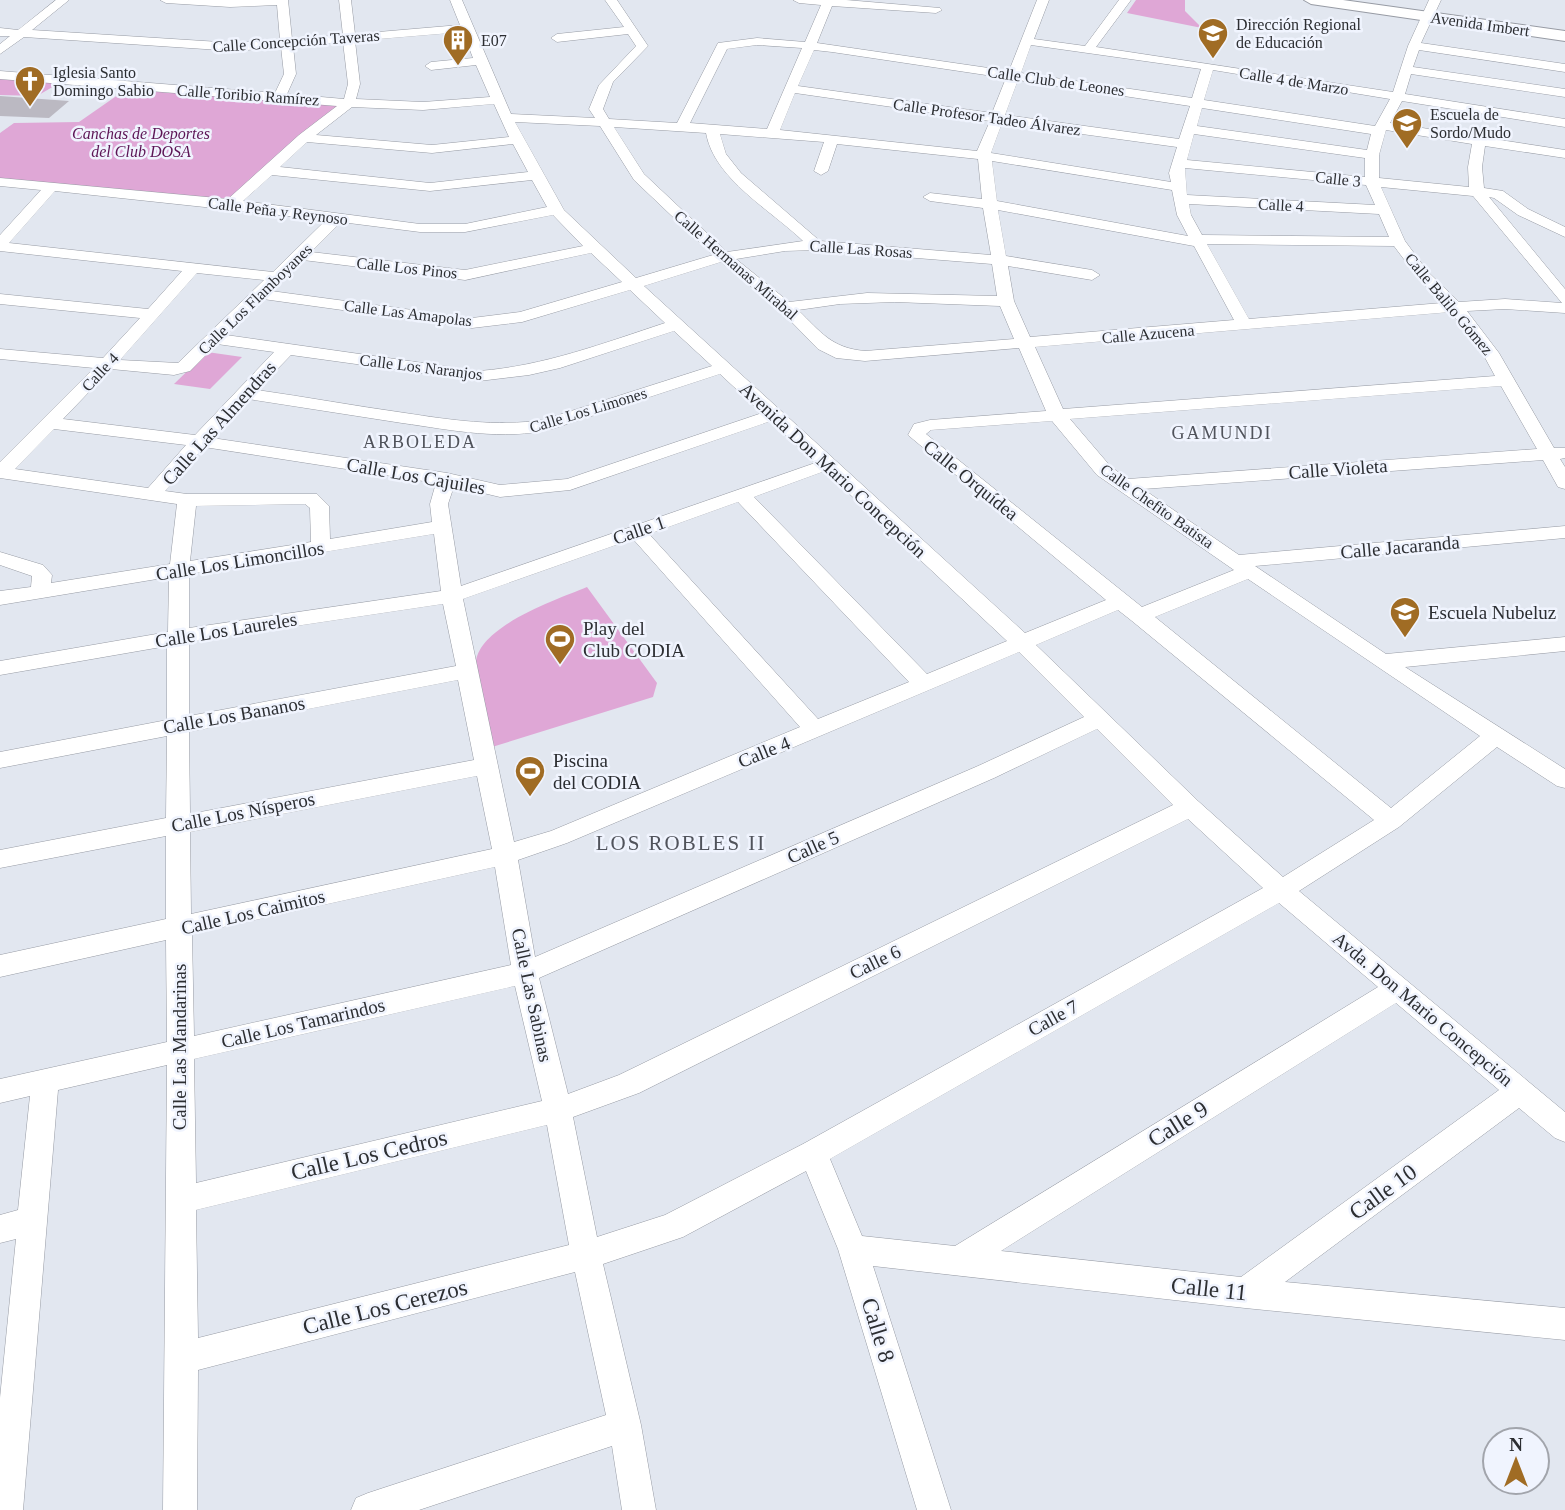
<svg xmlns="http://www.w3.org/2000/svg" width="1565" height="1510" font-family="Georgia,serif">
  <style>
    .green { fill: #dfa7d6 }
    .building { fill: #bbb9c2 }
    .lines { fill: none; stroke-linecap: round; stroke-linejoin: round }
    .minor-casing { stroke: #979ba4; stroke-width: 1 }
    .major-casing { stroke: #979ba4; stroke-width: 2 }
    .minor { fill: #fff; fill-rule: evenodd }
    .major { fill: #fff; fill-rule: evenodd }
    .labels { text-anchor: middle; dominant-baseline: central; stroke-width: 5; stroke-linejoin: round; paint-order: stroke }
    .far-poi-label { font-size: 16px; fill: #2c2e32; stroke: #f0f4fe; text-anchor: start }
    .far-street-label { font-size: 16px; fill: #2c2e32; stroke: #f0f4fe }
    .far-park-label { font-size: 16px; font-style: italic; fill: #5c1455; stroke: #f0f4fe }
    .far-neighbourhood-label { font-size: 18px; letter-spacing: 2px; fill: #50535b; stroke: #f0f4fe }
    .street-label { font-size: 19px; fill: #2c2e32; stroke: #f0f4fe }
    .poi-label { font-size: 19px; fill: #2c2e32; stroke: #f0f4fe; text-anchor: start }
    .neighbourhood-label { font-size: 21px; letter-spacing: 2px; fill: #50535b; stroke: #f0f4fe }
    .near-street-label { font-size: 23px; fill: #2c2e32; stroke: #f0f4fe }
  </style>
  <rect width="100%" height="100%" fill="#e2e7f0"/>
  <g class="green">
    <path d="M1136,0h49v11l17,17 -75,-15z"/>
    <path d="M0,77l61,5 -24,14 -37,-1z"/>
    <path d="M125,90l218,12 -111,99 -232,-23v-45l14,-10 65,-1z"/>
    <path d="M207,352l35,5 -32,32 -36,-5z"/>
    <path d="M587,587l70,96 -4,14 -161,50c-5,-24 -19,-63 -16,-86 5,-36 82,-62 111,-74z"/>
  </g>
  <path class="building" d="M0,96l69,5 -20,17 -49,-2z"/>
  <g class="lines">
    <g class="minor-casing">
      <path id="minor" d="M56,0h13l-37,30 203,13 45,-3 -3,-35 -47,2 -64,-4 -6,-3h128l4,39 51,-4 -4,-35h12l4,34 105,-9 -10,-25h12l49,114 84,4 -6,-9 10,-24 37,-39 -8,-12 -71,8 -6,-4 6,-4 67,-7 -19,-27h12l31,46 -35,36 -10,27 6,10 68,4 41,-80 39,-5 48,4 16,-37 -22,-2 -6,-3h53l94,8 2,2 -6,3 -104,-7 -15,37 192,28 28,-71h12l-15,39 51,7 34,-46h12l-35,47 297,45 15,-46 21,-46h12l-20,43 144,21v8l-146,-22 -6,17 152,22v8l-154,-23 -6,20 160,25v8l-163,-26 -12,22 175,27v8l-80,-12 -3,21 2,21 19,3 25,18 37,18v10l-47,-22 -24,-17 -5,-1 76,92v24l-60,-4 -38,2 32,42 55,95h11v10l-5,1 5,8v22l-7,-2 -15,-27 -400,29 96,66 326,-29v12l-310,28 131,88 179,-17v14l-160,16 160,102v19l-8,-2 -60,-39 -98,80 -100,64 266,221v30l-10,-4 -36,-30 -234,174 280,26v32l-320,-32 -372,-42 78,244h-34l-79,-261 -32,-78 -123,66 -80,27 38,161 15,85h-34l-10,-64 -193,64h-68l5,-12 12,-5 238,-78 -31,-143 -377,98 -1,140h-34l4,-445 -109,25 -35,420h-23v-112l16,-159 -16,4v-28l18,-5 12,-114 -30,7v-24l167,-37 -1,-102 -166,37v-22l166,-36v-83l-166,32v-18l166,-32 1,-82 -167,32v-16l167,-32v-74l-167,29v-14l168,-29 1,-55 -169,28v-14l31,-4 1,-11 -32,-11v-13l43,13 9,10 -1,8 119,-19 7,-60 -177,-26v-16l94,-94 -94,-9v-10l103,9 37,-40 -140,-14v-10l148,15 34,-38 -182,-20v-16l41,-45 -41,-4v-8l228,21 71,-64 38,-29 -337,-27v-8l275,22 9,-19 -3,-27 -46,4 -211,-14 -24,17v-10l10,-8h-10v-8l18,2zM463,32l10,26 -42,4 -6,4 6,4 45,-5 14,32 -67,5 -67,-3 4,-15 -5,-43zM343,42l5,42 -4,15 -57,-5 9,-20 -3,-28zM757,45l45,3 -35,81 -77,-6 37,-74zM1031,45l170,24 -9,29 -171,-25zM814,50l18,2 174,26 -14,35 -194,-27zM1213,70l177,29 -15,27 -171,-26zM1018,80l172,26 -11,33 -174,-24zM795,93l195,28 -13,30 -197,-21zM494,104l15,33 -77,8 -116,-10 36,-28 71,3zM1202,108l169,26 -4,16 -170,-24zM515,122l85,4 34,54 79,75 -77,23 -72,-68zM1002,123l175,24 -8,26 2,9 -180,-29zM614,127l92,6c8,46 65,77 97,108l-76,11 -83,-78zM1386,130l86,14 -4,23 1,20 -90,-9v-23zM720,134l104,8 -10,29 7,4 7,-4 9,-27 141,15 4,40 -52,-6 -7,4 7,4 53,7 8,47 -171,-14 -79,-68 -15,-19zM1194,134l171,24v19l-178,-17zM307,142l125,11 81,-9 15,28 -98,11 -150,-16zM992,161l180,29 5,25 11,21 -191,-35zM1185,168l181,17 9,20 -188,-10zM272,175l158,16 102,-11 15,27 -82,17h-45l-177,-23zM1381,187l92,9 89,107 -57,-4 -46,3 -31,-30 -23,-31zM55,191l271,29 -53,52 -264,-29zM1189,204l190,10 10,23 -187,-2 -11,-20zM998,210l196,36 40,74 -204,17 -16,-36 -6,-35 84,14 8,-5 -8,-5 -86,-14zM553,215l30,31 -118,24 -154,-18 30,-30 79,10h45zM1207,244l187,2 24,32 24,25 -193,16zM816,250l176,14 5,32 -130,-3 -78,9 -53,-43 49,-8zM591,253l31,29 -102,30 -48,6 -201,-27 32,-31 162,20zM721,262l59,48 38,39 18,9 29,3 154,-13 27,63 -116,9 -16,4 -6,11 198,165 -81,33 -381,-347zM197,273l67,7 -86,83 -58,-3zM630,290l35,33c-61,20 -121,43 -186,48l-253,-36 37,-36 209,29 50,-6zM895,302l105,4 14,33 -149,12c-34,-3 -44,-19 -67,-41l42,-6zM1451,312l32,42 12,22 -432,33 -28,-62zM674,331l38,35 -169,54c-47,7 -92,0 -138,-7 -50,-7 -99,-16 -148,-23l34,-35 188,26 50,-6 31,-7zM217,344l57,8 -79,83 -132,-16 48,-50 63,6 16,-4zM720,374l42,39 -195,66 -67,6 -53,-12 -235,-35 36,-39c51,8 103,16 154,24 50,7 101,18 150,6zM1501,386l36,63 -409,30 -17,-12 -41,-48zM771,421l44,42 -354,123 -13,-82 6,-18 46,11 70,-7zM1052,421l45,54 137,95 -92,37 -216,-173 5,-4zM54,429l132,16 -38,43 -133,-19zM204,447l232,36 -6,21 2,18 -102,17 -1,-33 -12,-12h-130l-22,-3zM825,471l182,170 -80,33 -173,-177zM738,502l171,180 -91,37 -169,-185zM305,504l5,4 1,34 -121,19 6,-55zM434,534l7,57 -252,37v-54zM633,539l167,188 -249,104 -37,11 -51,-243zM1248,579l232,157 -89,72 -236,-191zM443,604l13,62 -267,50v-74zM1118,610l14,11 242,199 -91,57 -85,-76 -162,-156zM1019,652l65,65 -106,49 -443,191 -17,-97 49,-17zM458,680l16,80 -284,54 -1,-82zM1097,729l76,76 -554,270 -51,19 -29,-116 455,-200zM477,776l15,73 -301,65 -1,-82zM1188,819l75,69 -460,256 -138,71 -68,22 -24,-120 66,-24zM495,867l16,98 -317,71 -2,-102zM1279,903l99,84 -423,259 -93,-10 -32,-77zM515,986l27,115 -346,82 -2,-124zM1396,1003l103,87 -258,187 -240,-26zM547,1125l22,120 -371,93 -2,-128z"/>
    </g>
    <g class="major-casing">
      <path id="major" d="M1304,0h39l222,31v10l-254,-37z"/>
    </g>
    <use href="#minor" class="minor"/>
    <use href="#major" class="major"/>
  </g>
  <defs>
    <g id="school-pin" transform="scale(1.575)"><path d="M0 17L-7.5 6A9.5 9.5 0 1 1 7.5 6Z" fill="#a06c24" stroke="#f0f4fe"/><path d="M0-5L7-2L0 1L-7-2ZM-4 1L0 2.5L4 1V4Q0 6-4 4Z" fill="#fff"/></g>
    <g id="building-pin" transform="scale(1.575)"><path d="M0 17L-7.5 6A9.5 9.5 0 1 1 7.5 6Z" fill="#a06c24" stroke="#f0f4fe"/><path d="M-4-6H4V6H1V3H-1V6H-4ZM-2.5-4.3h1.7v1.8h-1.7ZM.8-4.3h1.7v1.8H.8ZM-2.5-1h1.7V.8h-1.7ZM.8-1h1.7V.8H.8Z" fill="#fff"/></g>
    <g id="church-pin" transform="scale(1.575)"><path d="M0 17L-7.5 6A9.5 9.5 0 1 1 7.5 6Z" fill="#a06c24" stroke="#f0f4fe"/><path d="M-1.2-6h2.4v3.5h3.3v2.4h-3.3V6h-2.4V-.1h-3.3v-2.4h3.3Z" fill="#fff"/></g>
    <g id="stadium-pin" transform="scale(1.575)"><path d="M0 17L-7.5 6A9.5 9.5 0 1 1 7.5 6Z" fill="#a06c24" stroke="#f0f4fe"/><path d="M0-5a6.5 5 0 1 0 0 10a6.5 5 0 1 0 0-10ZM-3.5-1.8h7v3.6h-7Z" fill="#fff"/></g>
  </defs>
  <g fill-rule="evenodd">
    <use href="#school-pin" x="1213" y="33"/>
    <use href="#building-pin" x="458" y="40"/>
    <use href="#church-pin" x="30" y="81"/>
    <use href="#school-pin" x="1407" y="123"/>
    <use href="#school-pin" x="1405" y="612"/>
    <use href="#stadium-pin" x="560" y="639"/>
    <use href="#stadium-pin" x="530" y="771"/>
  </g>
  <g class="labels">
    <g class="far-poi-label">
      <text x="1236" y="24">Dirección Regional<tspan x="1236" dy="18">de Educación</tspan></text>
      <text x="481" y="40">E07</text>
      <text x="53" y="72">Iglesia Santo<tspan x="53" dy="18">Domingo Sabio</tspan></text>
      <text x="1430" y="114">Escuela de<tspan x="1430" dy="18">Sordo/Mudo</tspan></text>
    </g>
    <g class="far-street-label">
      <text transform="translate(1480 24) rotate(8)">Avenida Imbert</text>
      <text transform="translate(296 41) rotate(-4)">Calle Concepción Taveras</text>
      <text transform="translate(1056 81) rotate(8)">Calle Club de Leones</text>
      <text transform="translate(1294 81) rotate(9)">Calle 4 de Marzo</text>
      <text transform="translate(248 95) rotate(4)">Calle Toribio Ramírez</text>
      <text transform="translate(987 117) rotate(8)">Calle Profesor Tadeo Álvarez</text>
      <text transform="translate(1338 179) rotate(6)">Calle 3</text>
      <text transform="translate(1281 205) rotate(3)">Calle 4</text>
      <text transform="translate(278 211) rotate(7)">Calle Peña y Reynoso</text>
      <text transform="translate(861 249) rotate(4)">Calle Las Rosas</text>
      <text transform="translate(736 265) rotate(41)">Calle Hermanas Mirabal</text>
      <text transform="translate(407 268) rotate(6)">Calle Los Pinos</text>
      <text transform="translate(255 299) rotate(-44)">Calle Los Flamboyanes</text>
      <text transform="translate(1449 304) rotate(50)">Calle Balilo Gómez</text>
      <text transform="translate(408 313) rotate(7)">Calle Las Amapolas</text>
      <text transform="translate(1148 334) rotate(-5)">Calle Azucena</text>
      <text transform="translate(421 367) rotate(7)">Calle Los Naranjos</text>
      <text transform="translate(100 372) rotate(-47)">Calle 4</text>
      <text transform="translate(588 410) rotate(-17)">Calle Los Limones</text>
      <text transform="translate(1157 506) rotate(35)">Calle Chefito Batista</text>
    </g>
    <g class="far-park-label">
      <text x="141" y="133">Canchas de Deportes<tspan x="141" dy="18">del Club DOSA</tspan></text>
    </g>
    <g class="far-neighbourhood-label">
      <text x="1222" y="433">GAMUNDI</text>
      <text x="420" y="442">ARBOLEDA</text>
    </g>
    <g class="street-label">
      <text transform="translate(219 423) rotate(-48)">Calle Las Almendras</text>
      <text transform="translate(1338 469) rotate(-4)">Calle Violeta</text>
      <text transform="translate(833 470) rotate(43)">Avenida Don Mario Concepción</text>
      <text transform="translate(416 476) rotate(10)">Calle Los Cajuiles</text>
      <text transform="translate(971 480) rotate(39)">Calle Orquídea</text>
      <text transform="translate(639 530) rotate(-19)">Calle 1</text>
      <text transform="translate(1400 547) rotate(-5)">Calle Jacaranda</text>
      <text transform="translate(240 561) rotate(-9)">Calle Los Limoncillos</text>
      <text transform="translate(226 630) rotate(-9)">Calle Los Laureles</text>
      <text transform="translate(234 715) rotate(-10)">Calle Los Bananos</text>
      <text transform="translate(764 752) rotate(-22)">Calle 4</text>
      <text transform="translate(243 812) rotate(-11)">Calle Los Nísperos</text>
      <text transform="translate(813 847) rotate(-24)">Calle 5</text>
      <text transform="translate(253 912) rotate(-13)">Calle Los Caimitos</text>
      <text transform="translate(875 962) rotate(-26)">Calle 6</text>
      <text transform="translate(532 995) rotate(78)">Calle Las Sabinas</text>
      <text transform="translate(1423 1009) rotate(40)">Avda. Don Mario Concepción</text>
      <text transform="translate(1053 1018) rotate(-29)">Calle 7</text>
      <text transform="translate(303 1023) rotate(-13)">Calle Los Tamarindos</text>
      <text transform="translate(179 1047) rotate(-90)">Calle Las Mandarinas</text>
    </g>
    <g class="poi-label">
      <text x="1428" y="612">Escuela Nubeluz</text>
      <text x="583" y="628">Play del<tspan x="583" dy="22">Club CODIA</tspan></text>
      <text x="553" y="760">Piscina<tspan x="553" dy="22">del CODIA</tspan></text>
    </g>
    <g class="neighbourhood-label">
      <text x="681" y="843">LOS ROBLES II</text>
    </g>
    <g class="near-street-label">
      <text transform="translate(1178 1124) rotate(-32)">Calle 9</text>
      <text transform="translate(369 1155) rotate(-13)">Calle Los Cedros</text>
      <text transform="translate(1383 1192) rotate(-36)">Calle 10</text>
      <text transform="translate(1209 1289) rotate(6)">Calle 11</text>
      <text transform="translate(385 1307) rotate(-14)">Calle Los Cerezos</text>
      <text transform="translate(878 1330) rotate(73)">Calle 8</text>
    </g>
  </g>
  <g transform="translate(1516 1461)"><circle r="33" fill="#f0f4fe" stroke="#a2a5ac" stroke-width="2"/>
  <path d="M0-5L12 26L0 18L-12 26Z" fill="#a06c24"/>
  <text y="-10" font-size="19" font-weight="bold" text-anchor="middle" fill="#2c2e32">N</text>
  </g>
</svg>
